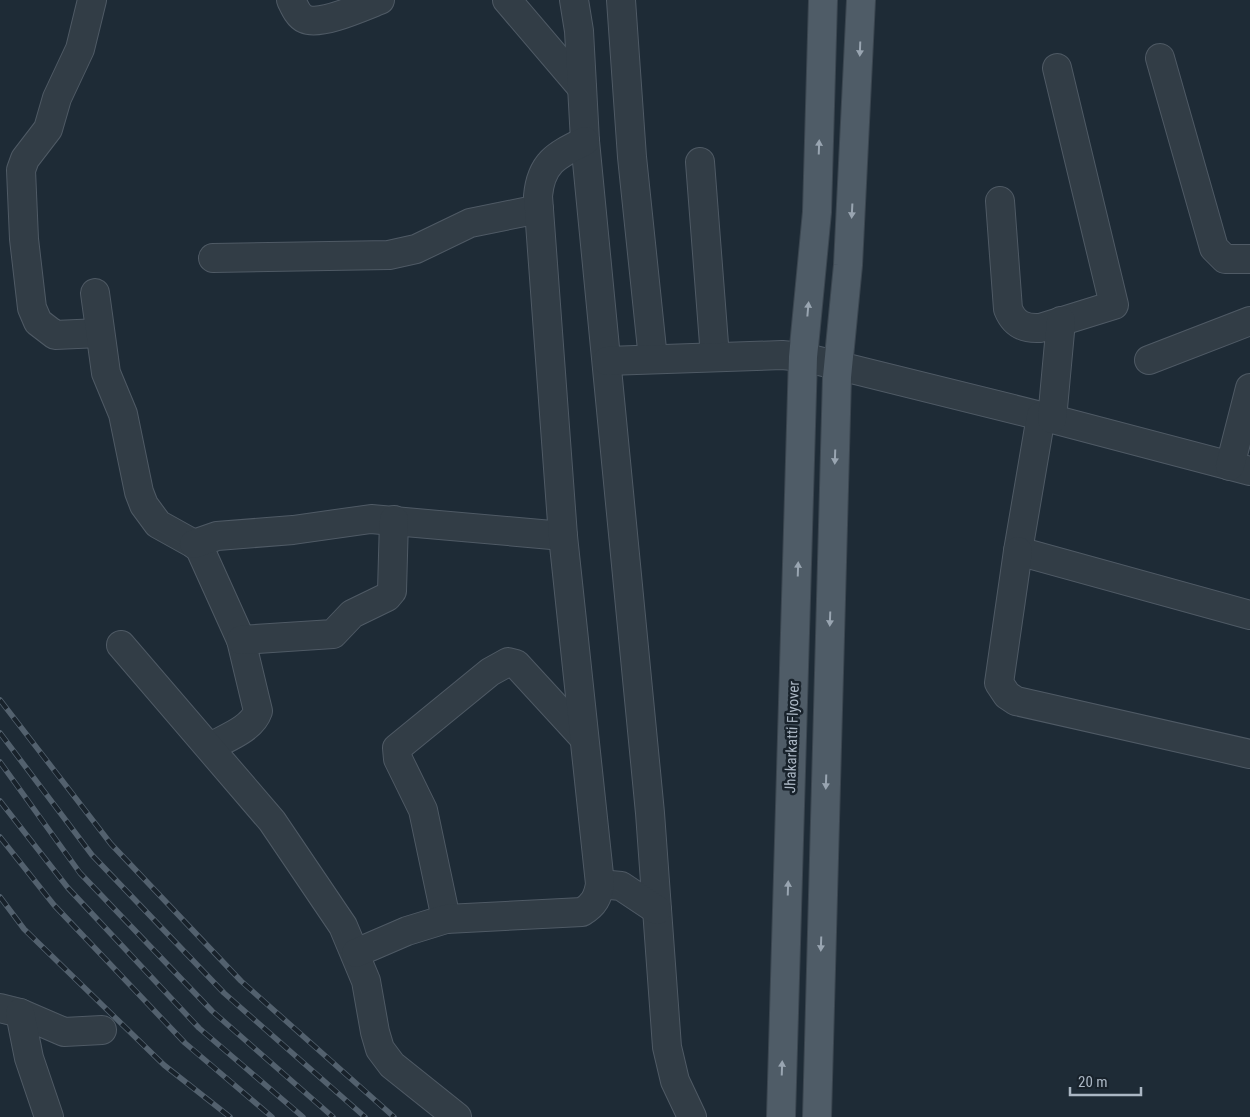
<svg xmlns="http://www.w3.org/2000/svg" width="1250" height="1117" font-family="'Roboto Condensed',sans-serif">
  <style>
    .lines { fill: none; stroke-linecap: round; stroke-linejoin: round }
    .minor-casing { stroke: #4f5a65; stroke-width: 30 }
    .major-casing { stroke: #3b4650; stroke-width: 30 }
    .minor { stroke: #323d46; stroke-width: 28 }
    .major { stroke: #4f5c67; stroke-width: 28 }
    .rail-casing { stroke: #53616e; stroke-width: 5.5 }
    .rail { stroke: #18222b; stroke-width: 4; stroke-dasharray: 11; stroke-linecap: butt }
    .oneway { fill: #99a5b1 }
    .labels { text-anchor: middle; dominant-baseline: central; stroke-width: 5; stroke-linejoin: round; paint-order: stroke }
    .street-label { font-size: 15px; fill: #abb7c4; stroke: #18222b }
  </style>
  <rect width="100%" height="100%" fill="#1e2b36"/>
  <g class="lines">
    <g class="minor-casing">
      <g id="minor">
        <path d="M92,0l-12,49 -23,49 -9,31 -23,30 -4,11 3,69 8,69 6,14 17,13 45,-2"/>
        <path d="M291,0c3,6 7,16 14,19 16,7 59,-13 75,-19"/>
        <path d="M507,0l75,88"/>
        <path d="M574,0l5,31 6,110 65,672 17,234 8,34 17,36"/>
        <path d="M621,0l11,157 21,202"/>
        <path d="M1160,58l54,190 11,11h25"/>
        <path d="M700,162l15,195"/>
        <path d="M1000,201l8,108c6,15 16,20 32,19l74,-23 -57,-237"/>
        <path d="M213,258l176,-3 27,-6 54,-26 69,-14"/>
        <path d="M95,293l11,80 17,41 16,78 5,13 14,19 36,20 6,5 41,91 17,71c-6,18 -32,27 -48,36"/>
        <path d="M1149,360l101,-39"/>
        <path d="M607,361l175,-6 21,2 238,59 209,55"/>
        <path d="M1041,416l-23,135 232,64"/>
        <path d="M1052,419l9,-98"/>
        <path d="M1230,466l20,-78"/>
        <path d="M194,544l23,-8 76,-6 78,-11 192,17"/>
        <path d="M1018,551l-19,132 8,12 9,6 234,53"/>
        <path d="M241,640l92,-6 19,-20 35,-17 5,-6 2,-71"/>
        <path d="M121,645l151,176 71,105 23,55 9,51 5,17 12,16 65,52"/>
        <path d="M600,884l21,2 36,24"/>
        <path d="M446,919l-23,-109 -25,-51 -1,-11 93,-76 18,-10 8,2 68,74"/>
        <path d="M356,953l51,-22 39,-12 136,-7c12,-7 16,-15 18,-28l-37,-348 -25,-340c3,-34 19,-41 47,-55"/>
        <path d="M0,1008l20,5 44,19 38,-2"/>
        <path d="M20,1013l9,45 20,59"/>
      </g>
    </g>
    <g class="major-casing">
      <g id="major">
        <path d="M781,1117l22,-760 14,-145 6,-212"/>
        <path d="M817,1117l20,-740 11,-112 13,-265"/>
      </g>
    </g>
    <use href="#minor" class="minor"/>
    <use href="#major" class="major"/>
    <g class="rail-casing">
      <g id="rail">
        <path d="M0,700l111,144 130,137 153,136"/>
        <path d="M0,733l92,122 132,138 141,124"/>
        <path d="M0,762l80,111 132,138 121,106"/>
        <path d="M0,801l68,87 131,140 104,89"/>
        <path d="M0,837l54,68 131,138 87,74"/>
        <path d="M0,897l24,32 140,136 66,52"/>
      </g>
    </g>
    <use href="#rail" class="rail"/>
  </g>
  <defs><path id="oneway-solid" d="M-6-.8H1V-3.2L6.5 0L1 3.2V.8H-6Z" transform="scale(1.25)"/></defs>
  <g class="oneway">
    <use href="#oneway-solid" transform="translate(860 49) rotate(92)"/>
    <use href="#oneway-solid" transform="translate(819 147) rotate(-88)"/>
    <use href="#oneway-solid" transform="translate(852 211) rotate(93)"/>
    <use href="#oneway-solid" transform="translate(808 309) rotate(-85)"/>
    <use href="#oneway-solid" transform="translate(835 457) rotate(92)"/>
    <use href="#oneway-solid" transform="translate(798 569) rotate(-88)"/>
    <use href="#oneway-solid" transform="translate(830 619) rotate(92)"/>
    <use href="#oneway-solid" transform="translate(826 782) rotate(92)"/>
    <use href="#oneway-solid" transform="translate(788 888) rotate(-88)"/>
    <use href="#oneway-solid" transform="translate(821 944) rotate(92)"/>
    <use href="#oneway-solid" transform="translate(782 1068) rotate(-88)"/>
  </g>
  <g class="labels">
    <g class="street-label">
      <text transform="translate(792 737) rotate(-88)">Jhakarkatti Flyover</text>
    </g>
  </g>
  <path d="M1070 1087v8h71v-8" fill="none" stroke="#abb7c4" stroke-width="2.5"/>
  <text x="1078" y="1087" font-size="15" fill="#abb7c4" stroke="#18222b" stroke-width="4" paint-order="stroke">20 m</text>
</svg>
